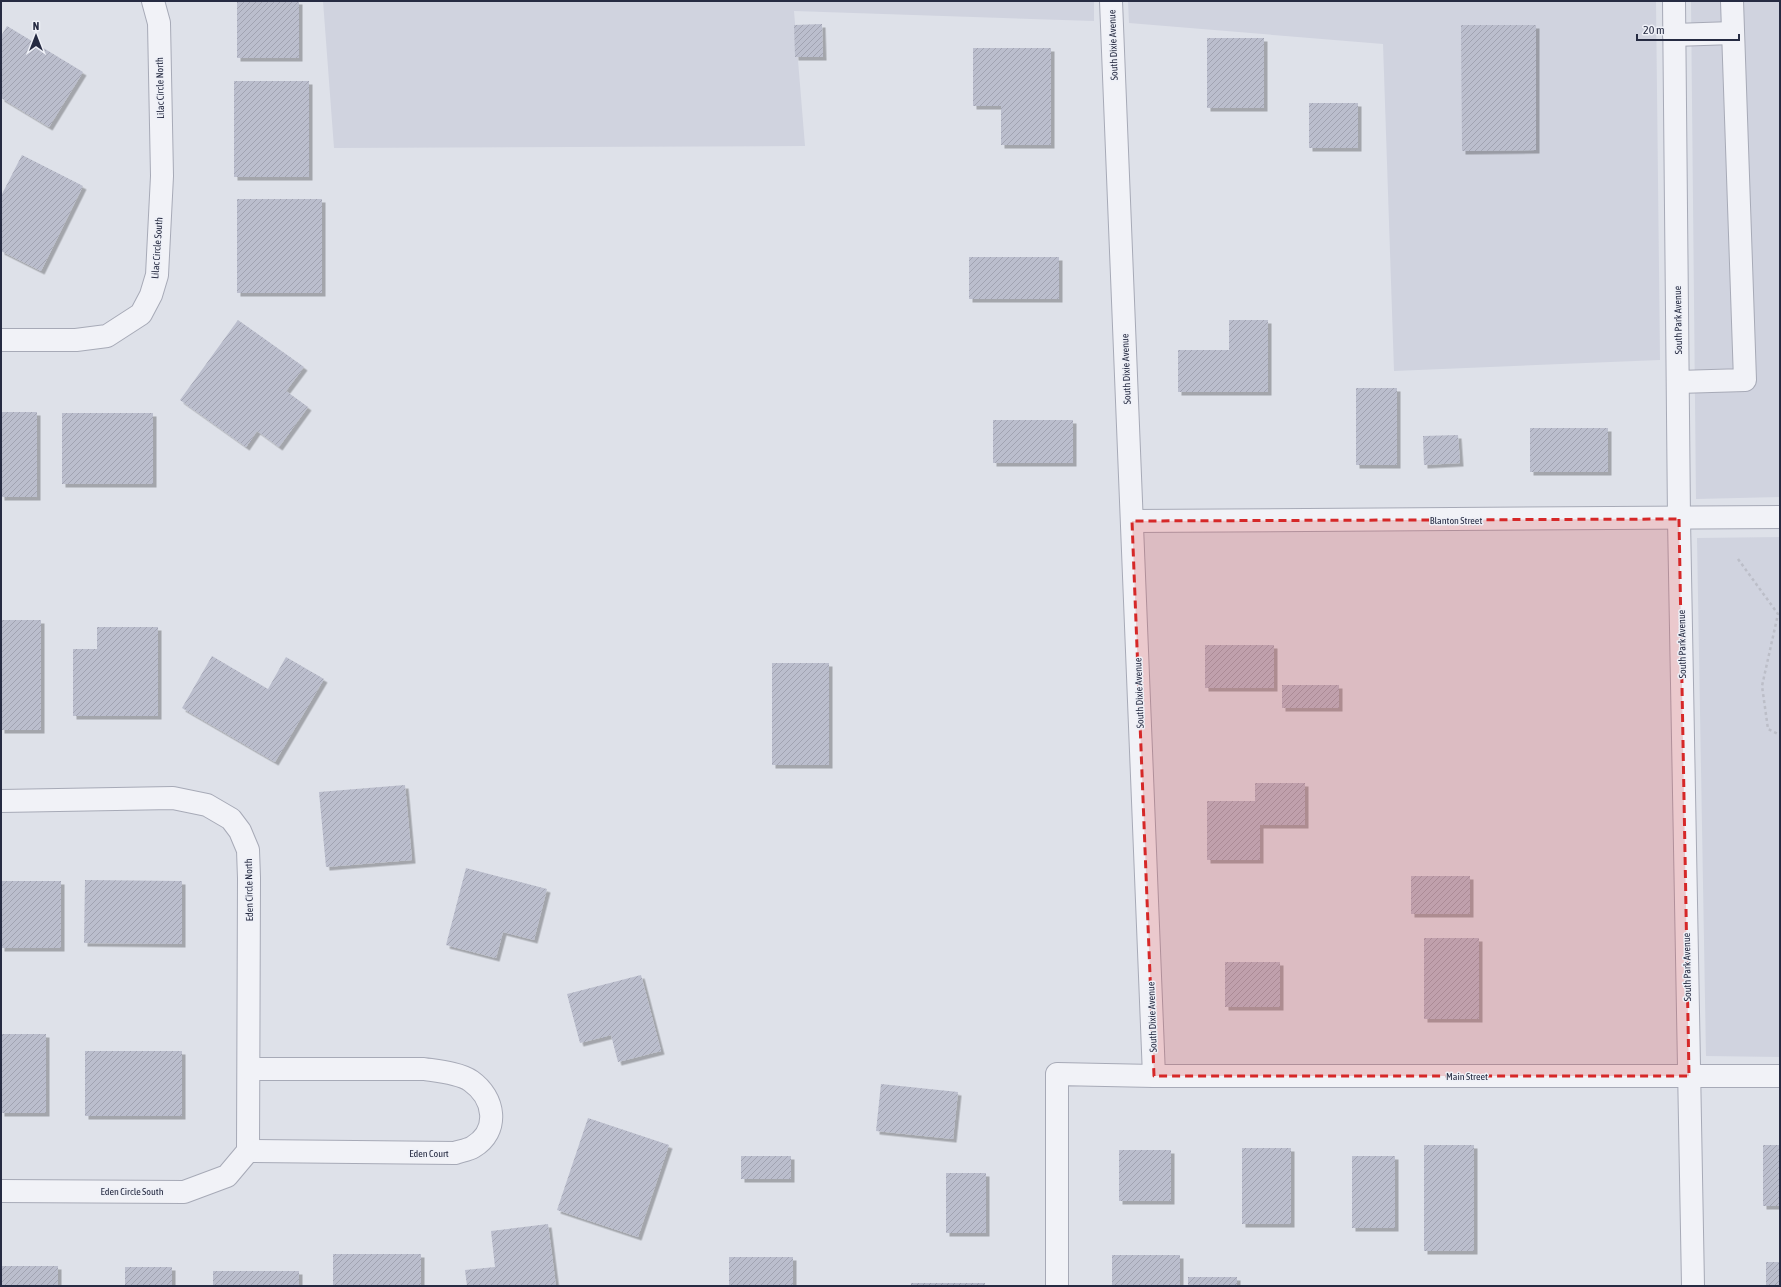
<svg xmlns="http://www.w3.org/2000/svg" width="1781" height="1287" font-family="'Asap Condensed',sans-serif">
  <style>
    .built { fill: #d0d3df }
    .building { fill: url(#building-hatch); filter: url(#shadow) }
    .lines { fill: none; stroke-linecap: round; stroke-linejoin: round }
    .minor-casing { stroke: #a7aab7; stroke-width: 24 }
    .path { stroke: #bcbec8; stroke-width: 2.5; stroke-dasharray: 3 3; stroke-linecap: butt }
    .minor { stroke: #f1f2f7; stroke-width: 22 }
    .marked { fill: #d62828; fill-opacity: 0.2; stroke: #d62828; stroke-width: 3; stroke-dasharray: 8 5; stroke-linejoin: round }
    .labels { text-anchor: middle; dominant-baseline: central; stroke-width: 3; stroke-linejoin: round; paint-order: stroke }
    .street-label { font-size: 10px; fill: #262b42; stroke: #eef0f7 }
  </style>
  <defs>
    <pattern id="building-hatch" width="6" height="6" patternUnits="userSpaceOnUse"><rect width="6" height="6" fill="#bbbecd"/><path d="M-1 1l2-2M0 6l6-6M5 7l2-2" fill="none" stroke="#a1a3b1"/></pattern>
    <filter id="shadow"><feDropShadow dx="3.5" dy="3.5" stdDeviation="0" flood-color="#0004"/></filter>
  </defs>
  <rect width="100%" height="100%" fill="#dee1e9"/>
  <g class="built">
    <path d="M323,1h771v20l-300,-10 11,135 -471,2z"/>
    <path d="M1128,1h528l4,359 -266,11 -11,-327 -254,-21z"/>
    <path d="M1691,1h89v496l-84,2z"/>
    <path d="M1780,537v520l-74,-1 -9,-518z"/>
  </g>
  <g class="building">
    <rect x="237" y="1" width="62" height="57"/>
    <path d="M822,24l1,33h-28l-1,-32z"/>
    <path d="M1461,25h75v125l-74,1z"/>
    <path d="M7,26l76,46 -34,55 -48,-29v-62z"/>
    <rect x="1207" y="38" width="57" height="70"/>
    <path d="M973,48h78v97h-50v-39h-28z"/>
    <rect x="234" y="81" width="75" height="96"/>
    <rect x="1309" y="103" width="49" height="45"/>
    <path d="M22,155l61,31 -42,85 -40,-20v-55z"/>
    <rect x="237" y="199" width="85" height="94"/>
    <rect x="969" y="257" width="90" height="42"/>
    <path d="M238,320l66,47 -18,24 22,16 -29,40 -22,-16 -11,16 -66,-47z"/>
    <path d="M1229,320h39v72h-90v-42h51z"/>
    <rect x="1356" y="388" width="41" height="77"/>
    <rect x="1" y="412" width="36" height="85"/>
    <rect x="62" y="413" width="91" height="71"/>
    <rect x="993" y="420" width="80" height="43"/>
    <rect x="1530" y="428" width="78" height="44"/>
    <path d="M1458,435l2,28 -36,2 -1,-29z"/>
    <rect x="1" y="620" width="40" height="110"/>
    <path d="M97,627h61v89h-85v-67h24z"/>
    <rect x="1205" y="645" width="69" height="43"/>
    <path d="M212,656l56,33 18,-32 38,22 -49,83 -93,-54z"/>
    <rect x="772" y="663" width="57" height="102"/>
    <rect x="1282" y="685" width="57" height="23"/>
    <path d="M1255,783h50v42h-45v35h-53v-59h48z"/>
    <path d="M405,785l7,75 -86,7 -7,-75z"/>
    <path d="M466,868l81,21 -13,51 -31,-8 -7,26 -50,-13z"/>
    <rect x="1411" y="876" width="59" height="38"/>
    <path d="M85,880l97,1v63l-98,-1z"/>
    <rect x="1" y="881" width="60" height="67"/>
    <rect x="1424" y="938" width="55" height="81"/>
    <rect x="1225" y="962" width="55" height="45"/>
    <path d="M641,975l20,76 -43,11 -7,-27 -31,8 -13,-49z"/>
    <rect x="1" y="1034" width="45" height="79"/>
    <rect x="85" y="1051" width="97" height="65"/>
    <path d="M881,1084l77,8 -5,47 -77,-8z"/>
    <path d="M588,1118l81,27 -31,92 -81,-27z"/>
    <rect x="1424" y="1145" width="50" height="106"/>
    <rect x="1763" y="1145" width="17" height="61"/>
    <rect x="1242" y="1148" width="49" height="76"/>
    <rect x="1119" y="1150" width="52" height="51"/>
    <rect x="741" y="1156" width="50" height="23"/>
    <rect x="1352" y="1156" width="43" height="72"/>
    <rect x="946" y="1173" width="40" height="60"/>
    <path d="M548,1224l8,62h-89l-2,-16 30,-3 -4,-36z"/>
    <rect x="333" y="1254" width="88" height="32"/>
    <rect x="1112" y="1255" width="68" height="31"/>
    <rect x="729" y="1257" width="64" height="29"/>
    <rect x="1766" y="1262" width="14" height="24"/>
    <rect x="1" y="1266" width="57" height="20"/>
    <rect x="125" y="1267" width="47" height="19"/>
    <rect x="213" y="1271" width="86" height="15"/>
    <rect x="1188" y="1277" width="49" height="9"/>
    <rect x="911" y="1283" width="74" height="3"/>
  </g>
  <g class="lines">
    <g class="minor-casing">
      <g id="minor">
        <path d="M1111,1l43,1075"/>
        <path d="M1674,1l5,518 14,767"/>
        <path d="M1674,35l59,-2"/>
        <path d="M1,340h75l31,-4 34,-22 10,-19 6,-20 5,-99 -3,-153 -6,-22"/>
        <path d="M1678,382l67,-2 -13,-379"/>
        <path d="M1132,521l648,-4"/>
        <path d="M1,801l172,-3 34,7 24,14 9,12 8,19 1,28 -1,273"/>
        <path d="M248,1151l207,2c6,-2 13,-3 18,-6 27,-16 22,-49 -2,-66 -11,-8 -34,-10 -47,-12h-174"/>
        <path d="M1,1191l183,1 43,-16 21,-25"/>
        <path d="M1057,1286v-212l97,2h626"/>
      </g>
    </g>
    <path class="path" d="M1738,559l40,55 -16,72 6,43 12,6"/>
    <use href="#minor" class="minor"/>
  </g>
  <path class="marked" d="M1679,519l10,557h-535l-22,-555z"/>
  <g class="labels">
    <g class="street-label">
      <text transform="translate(1113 45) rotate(-92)">South Dixie Avenue</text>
      <text transform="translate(160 88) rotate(-91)">Lilac Circle North</text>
      <text transform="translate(157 248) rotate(-86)">Lilac Circle South</text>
      <text transform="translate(1678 320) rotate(-91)">South Park Avenue</text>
      <text transform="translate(1126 369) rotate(-92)">South Dixie Avenue</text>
      <text x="1456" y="520">Blanton Street</text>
      <text transform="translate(1682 644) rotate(-91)">South Park Avenue</text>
      <text transform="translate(1139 693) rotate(-92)">South Dixie Avenue</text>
      <text transform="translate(249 890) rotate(-91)">Eden Circle North</text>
      <text transform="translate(1687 967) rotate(-91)">South Park Avenue</text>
      <text transform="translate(1152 1017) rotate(-92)">South Dixie Avenue</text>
      <text x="1467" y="1076">Main Street</text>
      <text x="429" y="1153">Eden Court</text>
      <text x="132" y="1191">Eden Circle South</text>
    </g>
  </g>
  <rect width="1781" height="1287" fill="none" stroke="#262b42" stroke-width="4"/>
  <g transform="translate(36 36)" stroke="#eef0f7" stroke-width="3" paint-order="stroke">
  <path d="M0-3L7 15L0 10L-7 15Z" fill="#262b42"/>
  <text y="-6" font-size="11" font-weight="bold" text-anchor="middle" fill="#262b42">N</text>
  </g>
  <path d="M1637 34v6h102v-6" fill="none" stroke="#262b42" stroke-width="2"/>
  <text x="1643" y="34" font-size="12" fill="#262b42" stroke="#eef0f7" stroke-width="3" paint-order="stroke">20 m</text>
</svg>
